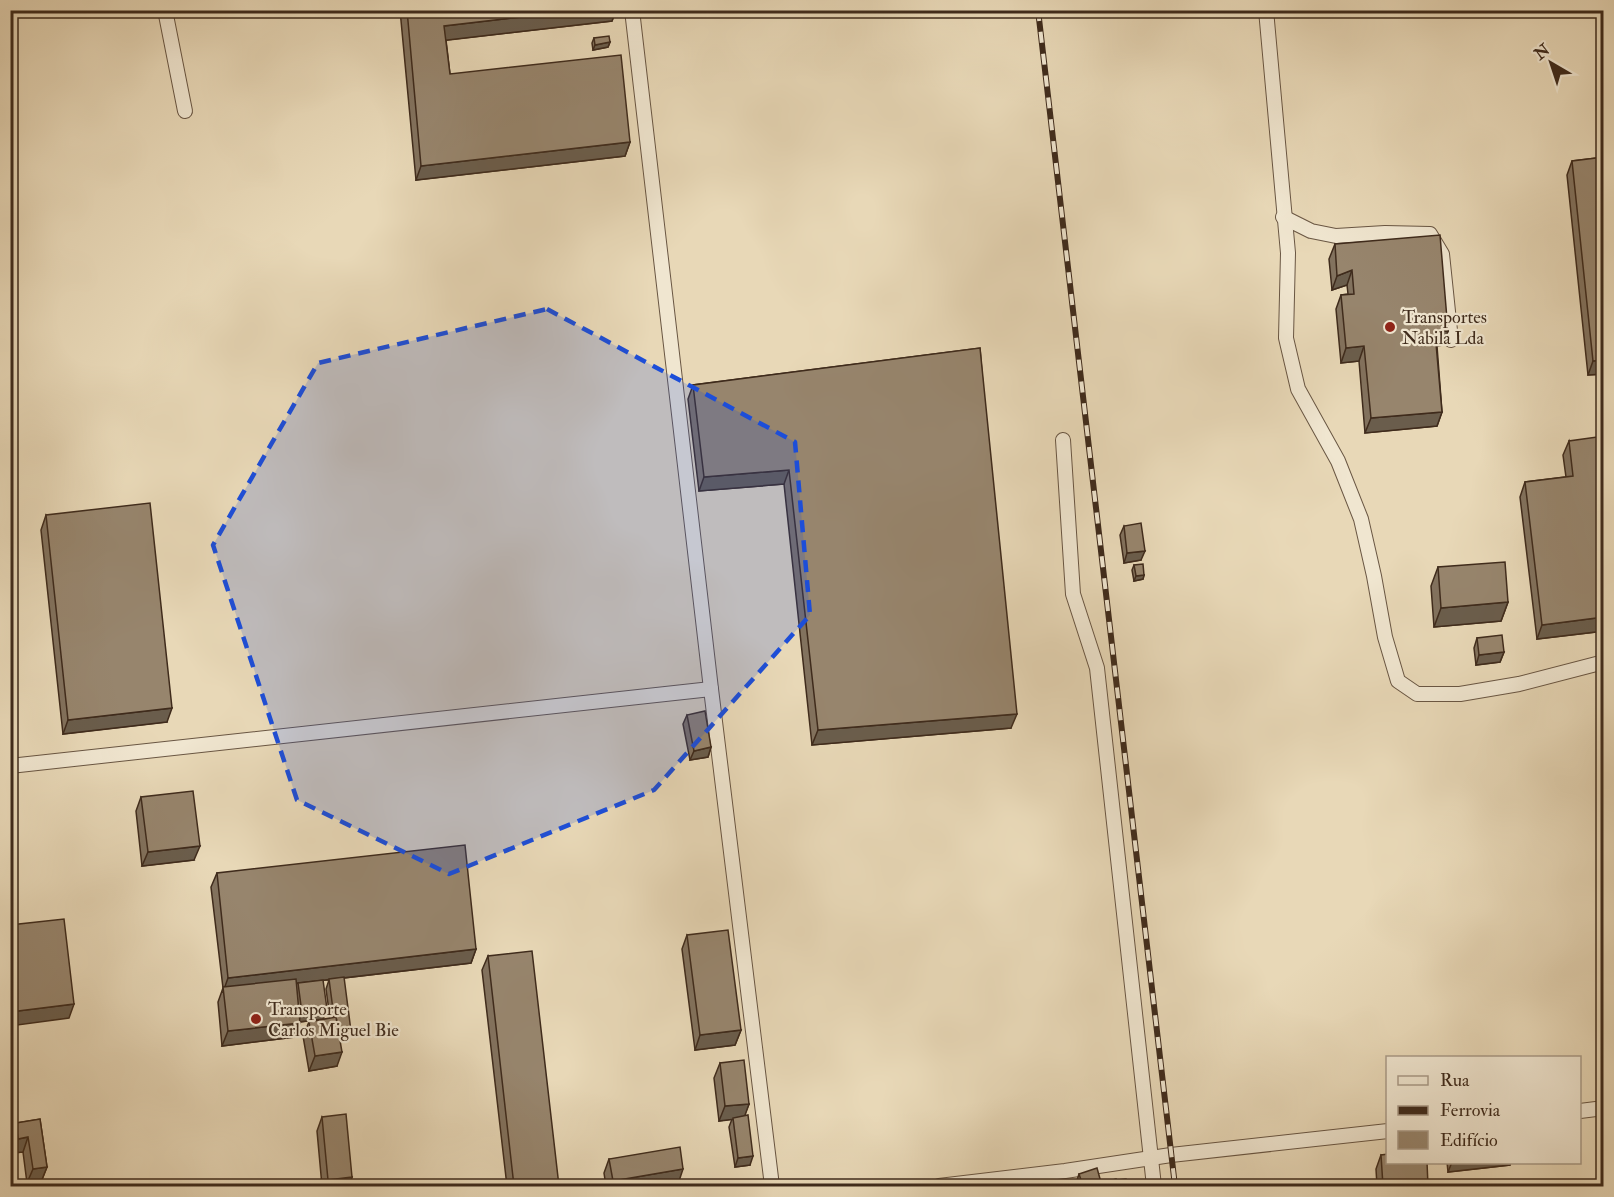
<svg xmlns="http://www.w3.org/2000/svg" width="1614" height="1197" font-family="'IM FELL Double Pica',serif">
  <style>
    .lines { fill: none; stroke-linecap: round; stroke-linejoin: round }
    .minor-casing { stroke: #695643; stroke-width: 16 }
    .minor { stroke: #f0e6d0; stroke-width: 14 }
    .rail-casing { stroke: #3f2b1c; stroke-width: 6 }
    .rail { stroke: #f0e6d0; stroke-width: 4; stroke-dasharray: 11; stroke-linecap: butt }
    .wall { fill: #82725e; stroke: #3f2b1c; stroke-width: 1.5 }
    .shaded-wall { fill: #6a5d4c; stroke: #3f2b1c; stroke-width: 1.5 }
    .building { fill: #97856d; stroke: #3f2b1c; stroke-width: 1.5 }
    .marked { fill: #1d4ed8; fill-opacity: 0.2; stroke: #1d4ed8; stroke-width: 4.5; stroke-dasharray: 12 8; stroke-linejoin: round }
    .poi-dot { fill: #8f2418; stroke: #f0e6d0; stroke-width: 2 }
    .labels { text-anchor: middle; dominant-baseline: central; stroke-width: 4.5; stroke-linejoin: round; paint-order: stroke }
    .poi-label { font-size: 18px; fill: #3f2b1c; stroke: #f0e6d0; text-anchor: start }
  </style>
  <rect width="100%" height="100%" fill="#e8d8b7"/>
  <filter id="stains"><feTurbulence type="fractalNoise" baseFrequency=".00333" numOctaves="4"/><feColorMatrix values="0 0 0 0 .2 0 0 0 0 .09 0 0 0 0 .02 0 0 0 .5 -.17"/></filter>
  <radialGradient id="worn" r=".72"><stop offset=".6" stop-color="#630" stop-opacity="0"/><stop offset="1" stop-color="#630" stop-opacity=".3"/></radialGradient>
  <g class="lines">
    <g class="minor-casing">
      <g id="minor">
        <path d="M165,10l20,101"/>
        <path d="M632,10l79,679 61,497"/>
        <path d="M1266,10l22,243 -2,85 12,51 40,72 23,58 13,57 11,61 13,44 19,13h43l59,-10 85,-22"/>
        <path d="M1283,217l28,14 25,5 49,-3 45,1 12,20 9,86"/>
        <path d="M1063,440l10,154 24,74 57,518"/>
        <path d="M10,766l701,-77"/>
        <path d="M1580,1111l24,-3"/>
        <path d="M939,1186l126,-15 106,-16 217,-24"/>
      </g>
    </g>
    <use href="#minor" class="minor"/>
    <g class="rail-casing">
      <path id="rail" d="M1038,10l137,1176"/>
    </g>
    <use href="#rail" class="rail"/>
  </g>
  <g class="wall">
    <path d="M400,10h216l-4,11 -166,19 4,34 180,68 -5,14 -209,24z"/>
    <path d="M594,38l16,4 -2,5 -15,3 -1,-7z"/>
    <path d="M1604,157v217l-16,1 -21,-200 5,-14z"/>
    <path d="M1335,244l113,87 -5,14 -6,1 5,66 -5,14 -72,7 -6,-72 -18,2 -5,-54 5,-14 7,-1 -1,-9 -15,5 -3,-31z"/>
    <path d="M980,348l31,380 -199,17 -28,-261 -85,7 -11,-92 5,-14z"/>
    <path d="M1569,441l35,190 -67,8 -17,-142 5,-15 41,-5 -3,-22z"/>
    <path d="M46,515l121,207 -104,12 -22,-204z"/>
    <path d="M1124,526l17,34 -17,3 -4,-28z"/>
    <path d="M1134,565l10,10 -1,4 -9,2 -2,-11z"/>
    <path d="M1438,567l70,35 -7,19 -67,6 -3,-41z"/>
    <path d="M1477,638l27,14 -4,10 -24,3 -2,-17z"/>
    <path d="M687,715l24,32 -3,10 -18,3 -7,-36z"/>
    <path d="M141,797l53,63 -52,6 -6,-55z"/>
    <path d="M217,873l259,76 -5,14 -127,15 3,62 -7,1 -3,25 -28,5 -6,-35 6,-14 21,-4 -4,-29 3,-9h-6v39l-23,3 -5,15 -73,9 -4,-44 5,-14 -12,-101z"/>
    <path d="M687,935l54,95 -6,15 -40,5 -13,-101z"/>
    <path d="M488,956l71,230h-52l-25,-216z"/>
    <path d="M720,1063l29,41 -5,12 6,49 -15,2 -6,-40 3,-8 -13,2 -5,-43z"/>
    <path d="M322,1117l30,60 -3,9h-27l-5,-55z"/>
    <path d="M40,1119l7,48 -6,15 -14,1 -4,-31 -10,1 -3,-16 6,-14z"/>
    <path d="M1381,1155l47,31h-51l-1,-17z"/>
    <path d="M609,1159l69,25 -16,2h-56l-2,-13z"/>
    <path d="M1447,1162h64l-1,3 -62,7z"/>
    <path d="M1079,1174l23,12h-25l-1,-3z"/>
  </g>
  <g class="shaded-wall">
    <path d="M582,10h34l-4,11 -173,20 5,-15z"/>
    <path d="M610,42l-2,5 -15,3 2,-5z"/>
    <path d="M630,142l-5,14 -209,24 5,-14z"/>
    <path d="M1352,270l-5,15 -15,5 5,-14z"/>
    <path d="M1448,331l-5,14 -13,1 5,-14z"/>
    <path d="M1364,346l-5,15 -18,2 5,-15z"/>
    <path d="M1604,360v14l-16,1 5,-14z"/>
    <path d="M1442,412l-5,14 -72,7 6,-15z"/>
    <path d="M789,470l-5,14 -85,7 5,-14z"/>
    <path d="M1145,551l-4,9 -17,3 3,-10z"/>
    <path d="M1144,575l-1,4 -9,2 2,-5z"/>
    <path d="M1508,602l-7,19 -67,6 7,-19z"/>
    <path d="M1604,617v14l-67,8 5,-14z"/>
    <path d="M1504,652l-4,10 -24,3 3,-10z"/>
    <path d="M172,708l-5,14 -104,12 5,-14z"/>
    <path d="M1017,714l-6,14 -199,17 6,-15z"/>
    <path d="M711,747l-3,10 -18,3 4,-9z"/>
    <path d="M200,846l-6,14 -52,6 6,-14z"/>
    <path d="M476,949l-5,14 -248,29 5,-14z"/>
    <path d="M74,1004l-5,14 -59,8v-14z"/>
    <path d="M327,1009l-4,10 -25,3 4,-9z"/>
    <path d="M300,1023l-5,14 -73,9 6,-15z"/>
    <path d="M741,1030l-6,15 -40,5 5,-15z"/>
    <path d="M351,1031l-4,9 -14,2 3,-9z"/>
    <path d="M342,1052l-5,14 -28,5 6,-15z"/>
    <path d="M749,1104l-5,14 -25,3 6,-15z"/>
    <path d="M28,1137l-5,15 -10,1 5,-14z"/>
    <path d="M753,1156l-3,9 -15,2 3,-9z"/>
    <path d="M1452,1162h59l-1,3 -62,7z"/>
    <path d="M47,1167l-6,15 -14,1 6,-14z"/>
    <path d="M683,1169l-5,15 -16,2h-51l2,-5z"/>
    <path d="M352,1177l-3,9h-23l2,-6z"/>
  </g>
  <g class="building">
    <path d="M407,10h175l-138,16 6,48 171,-19 9,87 -209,24z"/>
    <path d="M609,36l1,6 -15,3 -1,-7z"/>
    <path d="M1604,157v203l-11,1 -21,-200z"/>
    <path d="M1440,235l8,96 -13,1 7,80 -71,6 -7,-72 -18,2 -5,-53 13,-1 -2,-24 -15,6 -2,-32z"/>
    <path d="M980,348l37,366 -199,16 -29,-260 -85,7 -11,-92z"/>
    <path d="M1604,436v181l-62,8 -17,-143 48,-6 -4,-35z"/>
    <path d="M150,503l22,205 -104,12 -22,-205z"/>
    <path d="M1141,523l4,28 -18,2 -3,-27z"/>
    <path d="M1505,562l3,40 -67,6 -3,-41z"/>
    <path d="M1143,564l1,11 -8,1 -2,-11z"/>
    <path d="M1502,635l2,17 -25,3 -2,-17z"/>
    <path d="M705,711l6,36 -17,4 -7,-36z"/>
    <path d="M193,791l7,55 -52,6 -7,-55z"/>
    <path d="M465,845l11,104 -248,29 -11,-105z"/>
    <path d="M64,919l10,85 -64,8v-87z"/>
    <path d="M728,930l13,100 -41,5 -13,-100z"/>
    <path d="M532,951l27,235h-45l-26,-230z"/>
    <path d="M344,977l7,54 -12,1 -3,-15h-2l-5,-38z"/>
    <path d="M296,979l4,44 -72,8 -5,-44z"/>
    <path d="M323,980l4,29 -25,4 -4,-30z"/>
    <path d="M336,1017l6,35 -27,4 -6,-34z"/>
    <path d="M744,1060l5,44 -24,2 -5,-43z"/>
    <path d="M346,1114l6,63 -24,3 -6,-63z"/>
    <path d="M748,1115l5,41 -15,2 -5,-40z"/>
    <path d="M40,1119l7,48 -14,2 -5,-32 -10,2 -2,-16z"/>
    <path d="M680,1147l3,22 -70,12 -4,-22z"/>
    <path d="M1388,1154v8h39l1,24h-45l-2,-31z"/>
    <path d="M1097,1168l5,18h-14l-1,-2 -4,2 -4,-12z"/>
    <path d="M1116,1179l2,7h-8l-1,-5z"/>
    <path d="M1126,1179l2,7h-8l-2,-6z"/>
  </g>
  <path class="marked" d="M547,309l248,133 15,173 -156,175 -205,84 -152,-74 -84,-255 105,-182z"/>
  <g class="poi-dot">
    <circle cx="1390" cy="327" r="6"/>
    <circle cx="256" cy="1019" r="6"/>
  </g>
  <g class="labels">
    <g class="poi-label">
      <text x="1402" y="317">Transportes<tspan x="1402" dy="21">Nabila Lda</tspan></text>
      <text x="268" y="1009">Transporte<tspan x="268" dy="21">Carlos Miguel Bie</tspan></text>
    </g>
  </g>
  <rect width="1614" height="1197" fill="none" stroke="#e8d8b7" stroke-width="36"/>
  <rect x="12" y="12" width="1590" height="1173" fill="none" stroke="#3f2b1c" stroke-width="3"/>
  <rect x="18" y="18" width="1578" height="1161" fill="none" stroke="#3f2b1c" stroke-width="1.5"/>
  <rect x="1386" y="1056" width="195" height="108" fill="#f0e6d0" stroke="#a99b88" stroke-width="1.5"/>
  <rect x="1398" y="1076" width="30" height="9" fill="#f0e6d0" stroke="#a99b88" stroke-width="1.5"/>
  <text x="1440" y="1086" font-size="18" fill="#3f2b1c">Rua</text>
  <rect x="1398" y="1106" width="30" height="9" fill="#3f2b1c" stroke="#a99b88" stroke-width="1.5"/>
  <text x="1440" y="1116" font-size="18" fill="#3f2b1c">Ferrovia</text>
  <rect x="1398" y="1131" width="30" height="18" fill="#97856d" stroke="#a99b88" stroke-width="1.5"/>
  <text x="1440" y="1146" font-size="18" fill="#3f2b1c">Edifício</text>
  <g transform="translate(1551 63) rotate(321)" stroke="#f0e6d0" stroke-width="4.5" paint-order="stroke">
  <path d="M0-4.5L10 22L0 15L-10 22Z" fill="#3f2b1c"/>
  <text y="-9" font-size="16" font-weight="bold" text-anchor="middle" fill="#3f2b1c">N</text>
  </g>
  <rect width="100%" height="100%" filter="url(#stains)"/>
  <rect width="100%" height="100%" fill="url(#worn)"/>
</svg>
